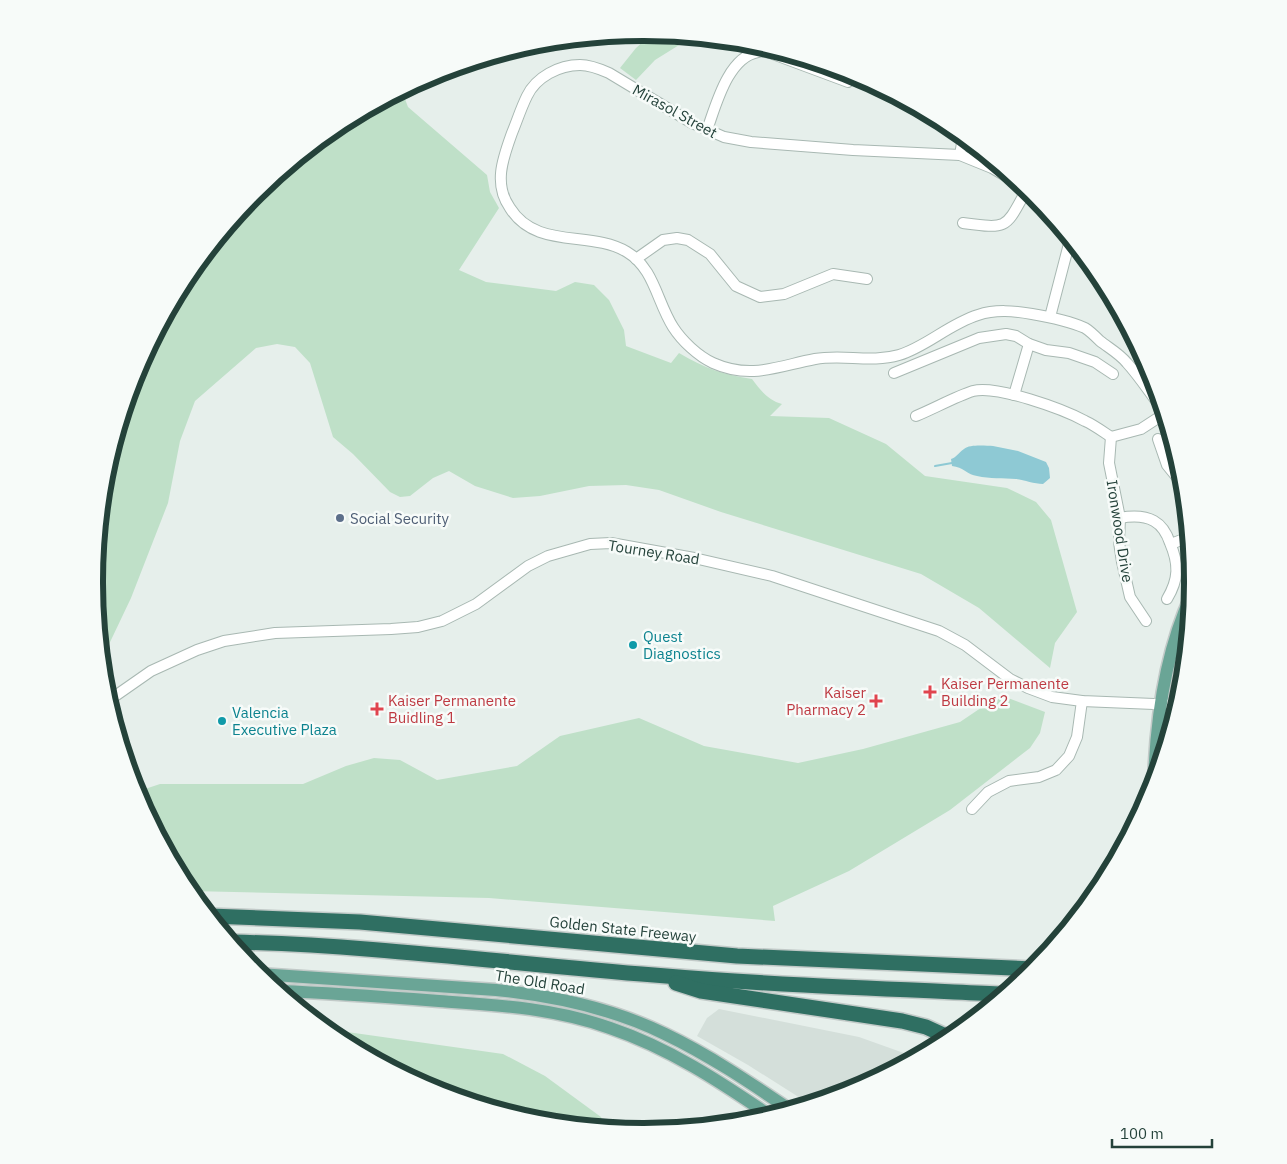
<svg xmlns="http://www.w3.org/2000/svg" width="1287" height="1164" font-family="'IBM Plex Sans',sans-serif">
  <style>
    .built { fill: #d4dfda }
    .green { fill: #bfe0c8 }
    .water { fill: #8ec9d4 }
    .lines { fill: none; stroke-linecap: round; stroke-linejoin: round }
    .stream { stroke: #8ec9d4; stroke-width: 2 }
    .minor-casing { stroke: #a8b8b2; stroke-width: 12 }
    .major-casing { stroke: #c2cac8; stroke-width: 15 }
    .highway-casing { stroke: #c2cac8; stroke-width: 18 }
    .minor { stroke: #fff; stroke-width: 10 }
    .major { stroke: #6aa596; stroke-width: 12 }
    .highway { stroke: #2f6f62; stroke-width: 15 }
    .service-dot { fill: #5c6f8a; stroke: #f7fbf9; stroke-width: 2 }
    .culture-dot { fill: #0f9aa8; stroke: #f7fbf9; stroke-width: 2 }
    .health-dot { fill: #e0444e; stroke: #f7fbf9; stroke-width: 2 }
    .labels { text-anchor: middle; dominant-baseline: central; stroke-width: 5; stroke-linejoin: round; paint-order: stroke }
    .street-label { font-size: 15px; fill: #24423a; stroke: #f7fbf9 }
    .service-label { font-size: 15px; fill: #4e5e75; stroke: #f7fbf9; text-anchor: start }
    .culture-label { font-size: 15px; fill: #0d838f; stroke: #f7fbf9; text-anchor: start }
    .health-label { font-size: 15px; fill: #be3a42; stroke: #f7fbf9; text-anchor: start }
    .rim { fill: none; stroke: #24423a; stroke-width: 6 }
  </style>
  <rect width="100%" height="100%" fill="#e6efeb"/>
  <path class="built" d="M719,1009l140,28 56,20 -61,33 -46,13 -60,-38 -51,-29 10,-18z"/>
  <g class="green">
    <path d="M653,33l39,4 -37,23 -19,20 -16,-12 16,-20z"/>
    <path d="M402,91l6,16 79,68 3,17 9,16 -40,62 27,12 70,9 19,-9 19,3 15,15 15,30 2,16 45,17 8,-10c25,15 45,22 73,26 8,11 16,21 30,25l-12,12 59,2 57,26 39,32 82,12 29,14 15,18 26,92 -22,31 -5,25 -71,-60 -58,-34 -200,-62 -62,-22 -33,-5 -37,1 -49,10 -27,2 -38,-12 -26,-15 -16,7 -23,18 -10,1 -10,-5 -37,-38 -20,-17 -23,-74 -15,-16 -18,-3 -21,4 -61,53 -15,40 -12,62 -37,95 -29,61 -8,-77 11,-107 31,-104 51,-95 68,-83 83,-68z"/>
    <path d="M1000,695l45,17 -5,21 -10,15 -80,62 -101,61 -76,35 2,15 -286,-23 -299,-7 -54,-99 24,-8h143l43,-18 28,-8 26,2 37,20 80,-14 43,-30 79,-18 65,28 94,17 65,-14 97,-27z"/>
    <path d="M326,1029l177,25 42,22 56,41 5,11 -70,-7 -103,-31 -95,-51z"/>
  </g>
  <path class="water" d="M993,446l25,5 28,11 3,6 1,10 -7,6c-9,0 -18,-4 -27,-5 -13,-1 -26,0 -39,-3 -9,-1 -14,-9 -25,-10l-1,-7c6,-2 7,-6 13,-10 6,-5 22,-3 29,-3z"/>
  <g class="lines">
    <path class="stream" d="M935,466l17,-3"/>
    <g class="minor-casing">
      <g id="minor">
        <path d="M707,130c9,-25 21,-73 51,-78 3,-1 8,0 12,1l78,29"/>
        <path d="M960,155l3,-18"/>
        <path d="M1021,185l-29,-17 -32,-13 -107,-5 -102,-8 -27,-5 -32,-14 -83,-50c-9,-4 -19,-8 -29,-8 -21,0 -44,12 -53,31 -6,12 -10,25 -15,37 -9,25 -19,51 -2,75 26,42 80,22 117,44 27,16 30,50 46,75 9,14 25,29 40,36 38,17 65,3 102,-4 28,-5 56,4 84,-4 27,-8 50,-31 79,-40 18,-6 36,-4 54,-1 18,3 37,7 53,14 5,3 11,9 15,13 9,7 20,13 27,22 13,14 24,32 36,47"/>
        <path d="M963,223c46,6 42,6 64,-34"/>
        <path d="M636,259l27,-19 14,-2 11,2 22,14 26,32 24,11 24,-3 49,-20 34,5"/>
        <path d="M1050,317l20,-77"/>
        <path d="M894,373l85,-35 27,-4 10,2 13,8 17,6 23,3 26,9 18,12"/>
        <path d="M1014,395l15,-51"/>
        <path d="M916,416c17,-7 41,-20 57,-25 24,-6 90,18 112,30 9,4 17,10 26,16"/>
        <path d="M1111,437l-2,26 11,55 -1,24 3,20 8,35 16,24"/>
        <path d="M1111,437l30,-8 23,-15"/>
        <path d="M1158,439l9,26 17,21"/>
        <path d="M1120,518c11,-2 23,-3 34,3 9,5 13,13 16,22 9,21 9,36 -3,56"/>
        <path d="M1171,544l18,-7"/>
        <path d="M108,701l43,-30 46,-21 27,-9 51,-8 116,-4 27,-2 24,-6 34,-17 52,-38 20,-10 42,-12 21,-1 83,15 78,18 167,55 26,14 45,34 18,9 24,9 30,4 96,4"/>
        <path d="M972,809l16,-17 21,-11 30,-4 17,-7 13,-14 8,-19 5,-36"/>
      </g>
    </g>
    <g class="major-casing">
      <g id="major">
        <path d="M1181,693l2,-7"/>
        <path d="M1154,782c2,-63 11,-130 38,-188"/>
        <path d="M259,974l237,16c59,6 116,18 169,44 44,21 84,48 124,75"/>
        <path d="M280,991c53,2 106,6 159,10 58,4 116,7 171,27 59,20 109,53 159,87"/>
      </g>
    </g>
    <g class="highway-casing">
      <g id="highway">
        <path d="M210,916l150,6 377,34 296,13"/>
        <path d="M232,942c141,3 281,22 422,33 116,10 233,14 350,19"/>
        <path d="M676,983l25,8 201,30 24,6 24,11"/>
      </g>
    </g>
    <use href="#minor" class="minor"/>
    <use href="#major" class="major"/>
    <use href="#highway" class="highway"/>
  </g>
  <circle class="service-dot" cx="340" cy="518" r="5"/>
  <g class="culture-dot">
    <circle cx="633" cy="645" r="5"/>
    <circle cx="222" cy="721" r="5"/>
  </g>
  <g class="health-dot">
    <path d="M927.5 684.5h5v5h5v5h-5v5h-5v-5h-5v-5h5z"/>
    <path d="M873.5 693.5h5v5h5v5h-5v5h-5v-5h-5v-5h5z"/>
    <path d="M374.5 701.5h5v5h5v5h-5v5h-5v-5h-5v-5h5z"/>
  </g>
  <g class="labels">
    <g class="street-label">
      <text transform="translate(675 111) rotate(29)">Mirasol Street</text>
      <text transform="translate(1120 531) rotate(81)">Ironwood Drive</text>
      <text transform="translate(654 552) rotate(9)">Tourney Road</text>
      <text transform="translate(623 929) rotate(6)">Golden State Freeway</text>
      <text transform="translate(540 982) rotate(9)">The Old Road</text>
    </g>
    <g class="service-label">
      <text x="350" y="518">Social Security</text>
    </g>
    <g class="culture-label">
      <text x="643" y="636">Quest<tspan x="643" dy="17">Diagnostics</tspan></text>
      <text x="232" y="712">Valencia<tspan x="232" dy="17">Executive Plaza</tspan></text>
    </g>
    <g class="health-label">
      <text x="941" y="683">Kaiser Permanente<tspan x="941" dy="17">Building 2</tspan></text>
      <text x="866" y="692" text-anchor="end">Kaiser<tspan x="866" dy="17">Pharmacy 2</tspan></text>
      <text x="388" y="700">Kaiser Permanente<tspan x="388" dy="17">Buidling 1</tspan></text>
    </g>
  </g>
  <path d="M0 0H1287V1164H0ZM643 41H644A540 540 0 0 1 1184 581V583A540 540 0 0 1 644 1123H643A540 540 0 0 1 103 583V581A540 540 0 0 1 643 41Z" fill="#f7fbf9" fill-rule="evenodd"/>
  <path class="rim" d="M643 41H644A540 540 0 0 1 1184 581V583A540 540 0 0 1 644 1123H643A540 540 0 0 1 103 583V581A540 540 0 0 1 643 41Z"/>
  <path d="M1112 1139v8h100v-8" fill="none" stroke="#24423a" stroke-width="2.5"/>
  <text x="1120" y="1139" font-size="15" fill="#24423a" stroke="#f7fbf9" stroke-width="4" paint-order="stroke">100 m</text>
</svg>
